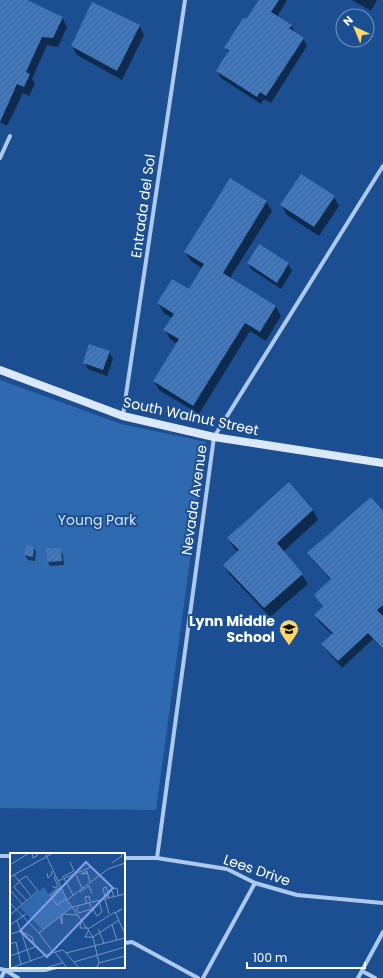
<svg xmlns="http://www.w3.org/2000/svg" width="383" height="978" font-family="Poppins,sans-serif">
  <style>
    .green { fill: #2f69b0 }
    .shadow { fill: #0007 }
    .building { fill: url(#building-hatch) }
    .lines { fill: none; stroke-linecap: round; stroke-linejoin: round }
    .street { stroke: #adcaee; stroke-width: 4 }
    .secondary { stroke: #dae8fa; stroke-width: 8 }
    .labels { text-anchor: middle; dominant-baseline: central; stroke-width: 4; stroke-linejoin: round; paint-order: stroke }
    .street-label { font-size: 14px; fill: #fff; stroke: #1c4f92 }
    .park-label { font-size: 14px; fill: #d3e5fa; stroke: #1c4f92 }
    .poi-label { font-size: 14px; font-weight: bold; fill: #fff; stroke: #1c4f92; text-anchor: end }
    .inset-road { fill: none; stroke: #7795be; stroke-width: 1 }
    .view { fill: #839eea; fill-opacity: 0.15; stroke: #839eea; stroke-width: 2 }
    .inset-edge { fill: none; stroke: #fff; stroke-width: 2 }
  </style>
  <defs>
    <pattern id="building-hatch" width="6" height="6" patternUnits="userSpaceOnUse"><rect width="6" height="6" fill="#4578b9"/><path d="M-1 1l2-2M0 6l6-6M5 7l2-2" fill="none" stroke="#486282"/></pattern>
  </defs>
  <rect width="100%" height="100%" fill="#1c4f92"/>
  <path class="green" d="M0,380l121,44 85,18 -50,368 -156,-2z"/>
  <g class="shadow">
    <path d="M0,0h24l38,17 5,10 -9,20 -11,-2 -15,34 3,5 -6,12 -6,-3 -16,33 -7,-4z"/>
    <path d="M258,0h29l-10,17 14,9 5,8 7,4 4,8 -36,57 -7,-4 -3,5 -40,-26 -4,-7 11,-18 -2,-5 21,-27 12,-20z"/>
    <path d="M352,0h25l-6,11z"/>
    <path d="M139,25l5,10 -22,45 -45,-25 -5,-9z"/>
    <path d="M334,197l5,9 -20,30 -32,-21 -6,-10z"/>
    <path d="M266,201l6,10 -42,67 46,29 5,9 -15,25 -16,-10 -51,83 -40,-24 -5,-9 23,-37 -7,-5 -5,-9 7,-12 -8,-5 -6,-10 31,-13 14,-21 -12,-8 -6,-9z"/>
    <path d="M259,246l29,18 4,7 -11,18 -29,-19 -4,-7z"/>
    <path d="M109,352l4,7 -6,17 -19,-7 -4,-7z"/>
    <path d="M313,510l5,10 -35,32 19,23 6,9 -38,33 -40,-42 -5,-9 13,-14 -4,-4 -6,-9z"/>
    <path d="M383,512v103l-1,1 1,2v32l-10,-11 -31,29 -16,-18 -4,-6 11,-9 -14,-13 -4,-7 9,-8 -8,-12 15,-15 -18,-20 -4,-7z"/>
    <path d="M34,548l2,4 -1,9 -7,-1 -3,-5z"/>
    <path d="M60,549l3,5 1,11 -14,1 -2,-4z"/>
  </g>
  <g class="building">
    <path d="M0,0h27l36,17 -10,21 -11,-1 -16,35 4,2 -6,13 -7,-3 -17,38z"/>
    <path d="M259,0h20l-8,12 21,13 -3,3 15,10 -38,58 -6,-4 -3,5 -41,-26 13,-21 -5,-2 19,-30 3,1z"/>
    <path d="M92,2l48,23 -23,46 -46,-25z"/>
    <path d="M301,174l34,22 -21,31 -34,-22z"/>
    <path d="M230,178l37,23 -44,72 53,33 -16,26 -15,-9 -52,83 -40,-25 26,-42 -16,-9 11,-16 -17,-11 15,-24 17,10 15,-25 -20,-12z"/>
    <path d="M259,244l30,19 -12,20 -30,-20z"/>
    <path d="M89,344l21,7 -7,19 -20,-7z"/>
    <path d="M289,482l24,28 -36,33 26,31 -39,34 -41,-43 16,-15 -12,-12z"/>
    <path d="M371,497l12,14v94l-6,5 6,6v33l-15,-16 -30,28 -17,-17 12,-11 -19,-18 9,-9 -9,-11 17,-16 -24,-26z"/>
    <path d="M26,545l8,2 -1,10 -9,-2z"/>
    <path d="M46,548h15l1,13 -15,1z"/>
  </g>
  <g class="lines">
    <g class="street">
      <path d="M0,158l10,-22"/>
      <path d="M123,415l62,-415"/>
      <path d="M0,856h11"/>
      <path d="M124,858h33l70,11 28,14 42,12 86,8"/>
      <path d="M157,858l57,-421 169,-271"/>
      <path d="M124,943l8,-1 66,36"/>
      <path d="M0,969l5,1h40l11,-3"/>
      <path d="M362,971l13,7"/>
      <path d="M1,978l4,-8 13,8"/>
      <path d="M203,978l52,-95"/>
      <path d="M358,978l25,-46"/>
    </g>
    <path class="secondary" d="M0,370l123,46 91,21 169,26"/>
  </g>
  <defs>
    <g id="school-pin" transform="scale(1)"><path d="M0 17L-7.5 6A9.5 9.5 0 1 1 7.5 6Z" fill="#fed56b" stroke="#1c4f92"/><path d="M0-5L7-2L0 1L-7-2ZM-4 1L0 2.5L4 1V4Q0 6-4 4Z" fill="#111"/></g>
  </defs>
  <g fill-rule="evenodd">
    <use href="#school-pin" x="289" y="629"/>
  </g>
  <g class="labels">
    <g class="street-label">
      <text transform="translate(143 206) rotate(-82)">Entrada del Sol</text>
      <text transform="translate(191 416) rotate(12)">South Walnut Street</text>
      <text transform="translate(194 500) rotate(-82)">Nevada Avenue</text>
      <text transform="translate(257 870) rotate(19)">Lees Drive</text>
    </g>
    <g class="park-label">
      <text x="97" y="520">Young Park</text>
    </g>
    <g class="poi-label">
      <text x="275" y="621">Lynn Middle<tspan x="275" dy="16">School</tspan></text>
    </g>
  </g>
  <g transform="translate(10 853)">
    <rect width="115" height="115" fill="#1c4f92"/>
    <path d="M49,33l12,21 -28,23 -23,-22 24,-21 5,7z" fill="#2f69b0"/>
    <path class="inset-road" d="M22,0l1,5 4,-2v-3M35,0l22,47 26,37 6,26M102,10l10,-7 -1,-3M0,12l19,-12M37,20l1,5 4,-4 -1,-3M78,20l-7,1 6,-3 1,4 2,7M66,22l6,13M0,24l43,-24M52,24l12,-6 -4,-9M54,25l9,17M9,28l12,15M48,28l33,-14M9,29l-5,5 13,14M42,33l3,2 3,-2 -4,-9 2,-1M51,34l-11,8 7,10 9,-6M0,37l13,15M70,39l9,-6 3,7M98,43l-3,1 -2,-9 3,-1 2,6 1,5M104,44l-3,-8 6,-1 1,7M95,46l4,15M57,47l41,-31 17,-6M0,50l29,30 14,19M79,50l8,13 5,-4 -3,-11M77,51l-2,-7 4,-1 1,5M69,54l-3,2 3,4 12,-4M105,60l7,-4 -4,2M53,61l14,1M0,62l28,-24 -12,-15 -7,5 -5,-6M50,64l2,7v-9M71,67l-1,8h8M0,72l16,-11M102,72l5,15M78,76l27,-17 10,22M88,76l6,14M79,77l-4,7h8M29,80l33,-26 53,-13M0,81l11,-3 10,31M83,84l26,-17M0,91l6,-2 5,23M45,99l12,16M56,100l13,15M0,103l25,-9 -3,-10 -11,-6 -4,-10M64,109l51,-15M1,115l44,-16 8,-2 3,3 59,-15M35,115l17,-5M86,115l3,-5 26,-7"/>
    <path class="view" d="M76,9l27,26 -66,69 -27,-26z"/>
    <rect width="115" height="115" class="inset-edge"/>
  </g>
  <g transform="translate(355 28) rotate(316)"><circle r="19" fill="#1c4f92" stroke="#7795be"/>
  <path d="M0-3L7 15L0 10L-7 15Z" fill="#fed56b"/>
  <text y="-6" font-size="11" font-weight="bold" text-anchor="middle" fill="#ffffff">N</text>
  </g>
  <path d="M247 962v6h118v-6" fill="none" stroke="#ffffff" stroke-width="2"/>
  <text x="253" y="962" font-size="12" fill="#ffffff" stroke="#1c4f92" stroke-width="3" paint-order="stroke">100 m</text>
</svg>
